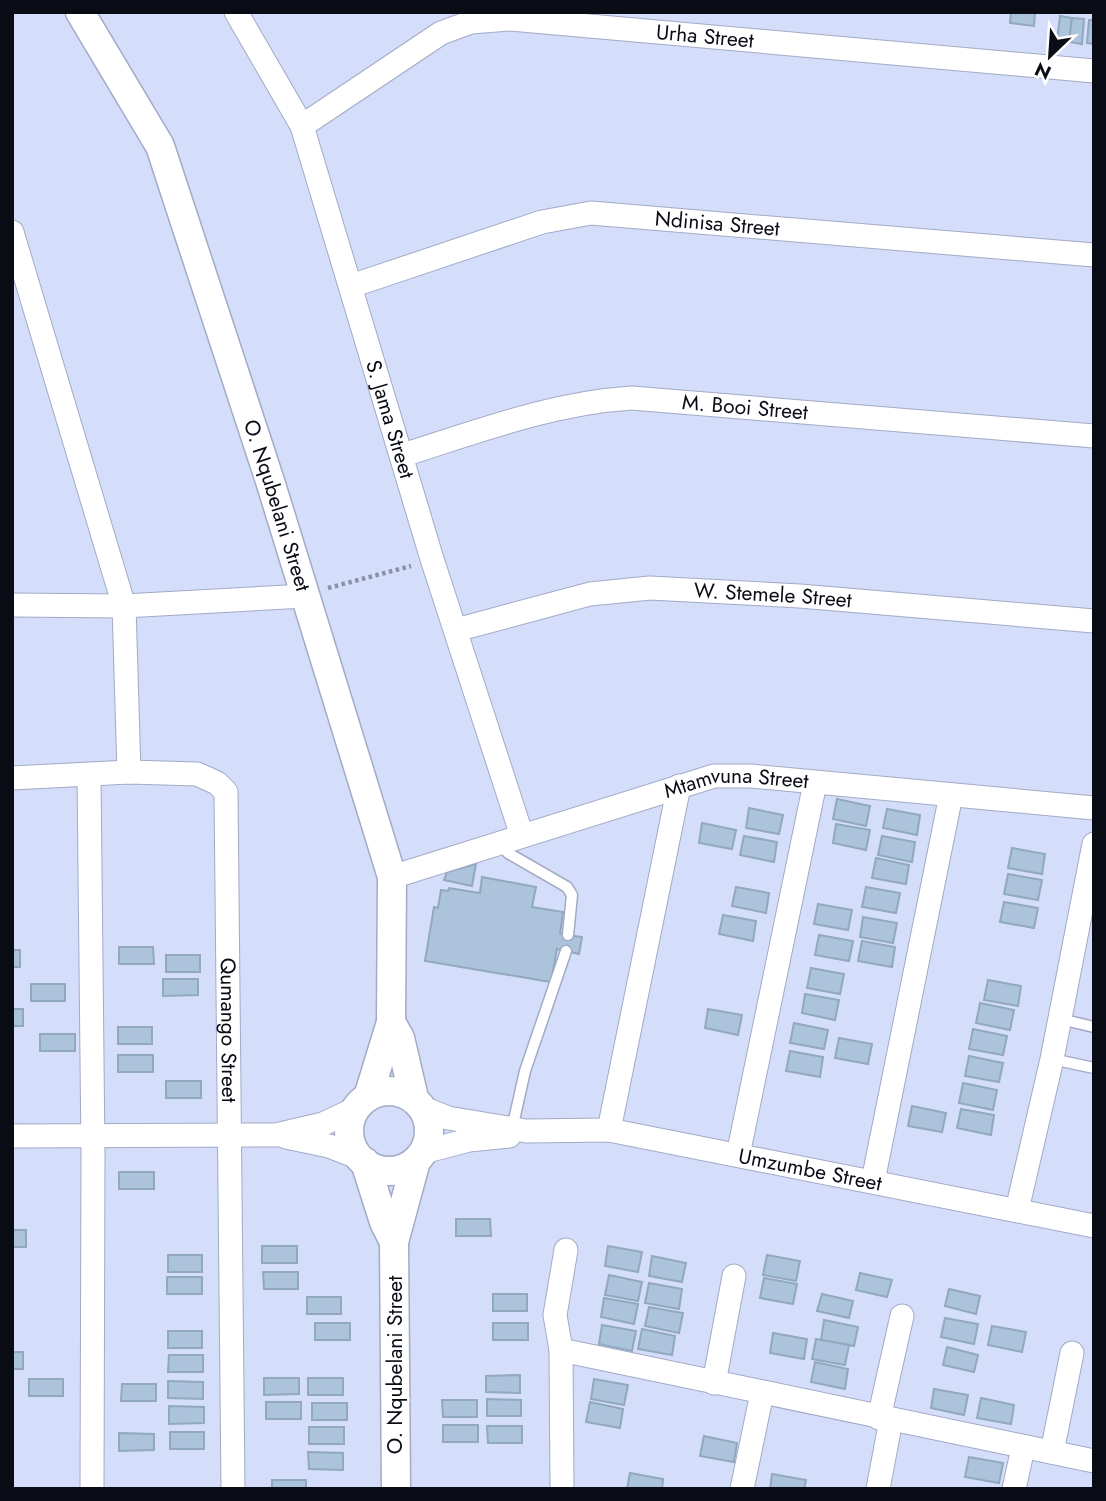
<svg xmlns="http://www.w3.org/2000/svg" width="1106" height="1501" font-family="Jost,sans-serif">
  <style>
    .building { fill: #abc4dc; stroke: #91a8be; stroke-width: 2 }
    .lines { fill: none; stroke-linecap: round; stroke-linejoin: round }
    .service-casing { stroke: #a2aac6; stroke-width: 13 }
    .minor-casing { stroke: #a2aac6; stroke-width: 25 }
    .tertiary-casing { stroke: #a2aac6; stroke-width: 31 }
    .path { stroke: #8a90a6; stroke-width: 4.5; stroke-dasharray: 3.5 3.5; stroke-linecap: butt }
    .service { stroke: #fff; stroke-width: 10 }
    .minor { stroke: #fff; stroke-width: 23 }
    .tertiary { stroke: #fff; stroke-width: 28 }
    .labels { text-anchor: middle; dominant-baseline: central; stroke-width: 5; stroke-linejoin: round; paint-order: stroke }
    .street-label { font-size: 21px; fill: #090b15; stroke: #fff }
  </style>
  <rect width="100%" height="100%" fill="#d4ddfa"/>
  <g class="building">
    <path d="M1011,12h24l-1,14 -24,-3z"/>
    <path d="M1060,16l12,2 -3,24 -12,-1z"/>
    <path d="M1072,18l12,1 -2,25 -13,-2z"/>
    <path d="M1089,20h5v24l-7,-1z"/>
    <path d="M837,799l33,7 -4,20 -33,-7z"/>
    <path d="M749,808l34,7 -4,19 -33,-6z"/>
    <path d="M887,809l33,6 -3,20 -34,-7z"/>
    <path d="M702,823l34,7 -4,19 -33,-6z"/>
    <path d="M836,824l34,6 -4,20 -33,-7z"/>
    <path d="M744,836l33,6 -3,20 -34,-7z"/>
    <path d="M882,836l33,6 -3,20 -34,-7z"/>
    <path d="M1012,848l33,6 -3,20 -34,-6z"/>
    <path d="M876,858l33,7 -3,19 -34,-6z"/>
    <path d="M476,864l-4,22 -28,-6 3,-8z"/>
    <path d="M1008,874l34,6 -4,20 -34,-6z"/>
    <path d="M482,877l54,10 -4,20 31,5 -3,22 22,3 -3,17 -22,-5 -6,33 -126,-21 9,-54 4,1 3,-18 7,1 1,-3 31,5z"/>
    <path d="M736,887l33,6 -3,20 -34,-7z"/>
    <path d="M866,887l34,6 -4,20 -34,-6z"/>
    <path d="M1004,902l34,6 -4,20 -34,-6z"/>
    <path d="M818,904l34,6 -4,20 -34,-6z"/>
    <path d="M723,915l33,6 -3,20 -34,-7z"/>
    <path d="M863,917l34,6 -4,20 -33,-6z"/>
    <path d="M819,935l34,6 -4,20 -34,-6z"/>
    <path d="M862,941l33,6 -3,20 -34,-6z"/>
    <path d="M119,947h34l1,17h-35z"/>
    <rect x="12" y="950" width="8" height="17"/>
    <rect x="166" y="955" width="34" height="17"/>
    <path d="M811,968l33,6 -4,20 -33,-6z"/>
    <path d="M163,979h35v16l-35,1z"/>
    <path d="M988,980l33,6 -3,20 -34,-6z"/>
    <rect x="31" y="984" width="34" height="17"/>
    <path d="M805,994l34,6 -4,20 -33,-7z"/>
    <path d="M980,1003l34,7 -4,20 -34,-7z"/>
    <rect x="12" y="1009" width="11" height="17"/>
    <path d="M708,1009l34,6 -4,20 -33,-7z"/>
    <path d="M794,1023l34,7 -4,19 -34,-6z"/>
    <rect x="118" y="1027" width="34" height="17"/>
    <path d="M973,1029l34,7 -4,19 -34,-6z"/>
    <rect x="40" y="1034" width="35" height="17"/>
    <path d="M839,1038l33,6 -4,20 -33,-6z"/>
    <path d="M790,1051l33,6 -3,20 -34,-6z"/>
    <rect x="118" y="1055" width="35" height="17"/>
    <path d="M969,1056l34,7 -4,19 -34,-6z"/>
    <rect x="166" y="1081" width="35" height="17"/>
    <path d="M963,1083l34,7 -4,20 -34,-7z"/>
    <path d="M912,1106l34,7 -4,19 -34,-6z"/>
    <path d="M961,1109l33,6 -3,20 -34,-7z"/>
    <rect x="119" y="1172" width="35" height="17"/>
    <path d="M456,1219h34l1,17h-35z"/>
    <rect x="12" y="1230" width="14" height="17"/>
    <rect x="262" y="1246" width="35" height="17"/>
    <path d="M608,1246l34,6 -4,20 -33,-6z"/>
    <rect x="168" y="1255" width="34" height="17"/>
    <path d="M767,1255l33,6 -4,20 -33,-6z"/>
    <path d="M652,1256l34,7 -4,19 -33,-6z"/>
    <path d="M263,1272h35v17h-34z"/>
    <path d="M860,1273l32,7 -5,17 -31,-7z"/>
    <path d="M609,1275l33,7 -4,19 -33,-6z"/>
    <rect x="167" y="1277" width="35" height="17"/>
    <path d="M764,1278l33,6 -4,20 -33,-6z"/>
    <path d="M649,1283l33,6 -3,20 -34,-6z"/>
    <path d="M949,1289l31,7 -4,18 -31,-8z"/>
    <rect x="493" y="1294" width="34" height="17"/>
    <path d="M822,1294l31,7 -4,17 -32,-7z"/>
    <rect x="307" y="1297" width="34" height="17"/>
    <path d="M604,1298l34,6 -4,20 -33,-7z"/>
    <path d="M649,1307l34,6 -4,20 -34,-7z"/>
    <path d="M945,1318l33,6 -4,20 -33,-7z"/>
    <path d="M824,1320l34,7 -4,19 -33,-6z"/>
    <rect x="315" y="1323" width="35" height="17"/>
    <rect x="493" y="1323" width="35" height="17"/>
    <path d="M602,1325l34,6 -4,20 -33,-7z"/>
    <path d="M992,1326l34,6 -4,20 -34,-7z"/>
    <path d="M642,1329l33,7 -3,19 -34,-6z"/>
    <rect x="168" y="1331" width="34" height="17"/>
    <path d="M773,1333l34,6 -3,20 -34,-6z"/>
    <path d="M816,1339l33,6 -4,20 -33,-6z"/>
    <path d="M947,1347l31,8 -4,17 -31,-7z"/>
    <rect x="12" y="1352" width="11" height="17"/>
    <path d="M169,1355h34v17h-35z"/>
    <path d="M815,1362l33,7 -3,20 -34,-7z"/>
    <path d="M520,1375v18l-34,-1v-16z"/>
    <path d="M264,1378h35v16l-35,1z"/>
    <rect x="308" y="1378" width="35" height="17"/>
    <rect x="29" y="1379" width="34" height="17"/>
    <path d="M594,1379l34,6 -4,20 -33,-6z"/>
    <path d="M168,1381l35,1v17l-35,-1z"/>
    <path d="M122,1384h34v17h-35z"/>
    <path d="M934,1389l34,6 -4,20 -33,-7z"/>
    <path d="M981,1398l33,7 -3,19 -34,-6z"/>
    <path d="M487,1399l34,1v16h-34z"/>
    <path d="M442,1400h35v17h-34z"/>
    <rect x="266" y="1402" width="35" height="17"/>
    <path d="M590,1402l33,7 -3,19 -34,-6z"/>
    <rect x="312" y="1403" width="35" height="17"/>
    <path d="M169,1406l35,1v16l-35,1z"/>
    <rect x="443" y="1425" width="35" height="17"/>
    <path d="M487,1426h35v17h-34z"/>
    <rect x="309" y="1427" width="35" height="17"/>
    <rect x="170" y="1432" width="34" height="17"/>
    <path d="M119,1433l35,1v16l-35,1z"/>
    <path d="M704,1436l33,7 -3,19 -34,-6z"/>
    <path d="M308,1452l35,1v17l-34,-1z"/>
    <path d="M969,1457l34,6 -4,20 -34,-6z"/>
    <path d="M630,1473l33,6 -1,10h-35z"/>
    <path d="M772,1474l34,6 -2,9h-34z"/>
    <rect x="272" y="1480" width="34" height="9"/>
  </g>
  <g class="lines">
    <g class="service-casing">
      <g id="service">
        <path d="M500,844l8,9 59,34 5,8 -4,40"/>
        <path d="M1060,1019l34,8"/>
        <path d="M1052,1059l42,9"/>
        <path d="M512,1129l13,-58 41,-120"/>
      </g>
    </g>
    <g class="minor-casing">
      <g id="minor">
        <path id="s1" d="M236,12l66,114 130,433 90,277"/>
        <path id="s2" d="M302,126l139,-93 30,-11 40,-3 583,52"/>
        <path d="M12,232l112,374 5,166"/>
        <path id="s3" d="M351,286l191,-64 49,-9 503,42"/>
        <path id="s4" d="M403,455c76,-24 149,-52 229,-57l462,38"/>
        <path d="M12,605l112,1 181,-10"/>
        <path id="s5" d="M456,630l134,-36 60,-6 150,8 294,25"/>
        <path d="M89,776l4,376 -1,337"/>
        <path id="s6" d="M12,778l117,-6 68,2 20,9 9,9 7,697"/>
        <path id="s7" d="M392,877l322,-101h37l343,32"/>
        <path id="s8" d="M423,1108l25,10 78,13 83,-1 485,96"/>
        <path d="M609,1130l70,-344"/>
        <path d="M12,1136l264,-1 47,-11 32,-15"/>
        <path d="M286,1137l43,9 31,12"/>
        <path d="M423,1152l46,-12 40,-4"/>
        <path d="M738,1155l77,-372"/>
        <path d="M873,1181l78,-386"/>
        <path d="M1017,1210l35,-151 42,-215"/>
        <path d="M561,1350l533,111"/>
        <path d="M714,1383l20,-107"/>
        <path d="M879,1418l23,-102"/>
        <path d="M1052,1452l20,-99"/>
        <path d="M562,1489l-1,-139 -6,-35 11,-65"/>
        <path d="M742,1489l20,-96"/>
        <path d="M878,1489l13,-69"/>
        <path d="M1014,1489l9,-41"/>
      </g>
    </g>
    <g class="tertiary-casing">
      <g id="tertiary">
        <path id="s9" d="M80,12l80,134 110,335 122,396 -1,145 -23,75"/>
        <path d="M391,1022l9,16 14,60"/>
        <circle cx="389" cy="1131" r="40"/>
        <path d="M365,1162l19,60 10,20"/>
        <path d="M396,1489l-2,-247 22,-81"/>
      </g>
    </g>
    <path class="path" d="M328,588l83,-22"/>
    <use href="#service" class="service"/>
    <use href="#minor" class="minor"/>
    <use href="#tertiary" class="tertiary"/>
  </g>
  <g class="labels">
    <g class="street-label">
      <text stroke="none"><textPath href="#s2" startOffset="434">Urha Street</textPath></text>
      <text stroke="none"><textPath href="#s3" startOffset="378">Ndinisa Street</textPath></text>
      <text stroke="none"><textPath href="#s4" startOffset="350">M. Booi Street</textPath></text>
      <text stroke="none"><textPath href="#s1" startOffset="438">S. Jama Street</textPath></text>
      <text stroke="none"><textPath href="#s9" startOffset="534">O. Nqubelani Street</textPath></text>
      <text stroke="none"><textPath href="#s5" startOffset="322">W. Stemele Street</textPath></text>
      <text stroke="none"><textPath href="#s7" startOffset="359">Mtamvuna Street</textPath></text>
      <text stroke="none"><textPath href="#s6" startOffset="458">Qumango Street</textPath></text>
      <text stroke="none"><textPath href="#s8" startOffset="394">Umzumbe Street</textPath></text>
      <text transform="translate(395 1365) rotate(-90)">O. Nqubelani Street</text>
    </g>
  </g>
  <rect width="1106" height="1501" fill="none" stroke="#090b15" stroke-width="28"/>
  <g transform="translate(1050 56) rotate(205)" stroke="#ffffff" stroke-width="5" paint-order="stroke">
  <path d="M0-5L12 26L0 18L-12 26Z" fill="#090b15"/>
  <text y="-10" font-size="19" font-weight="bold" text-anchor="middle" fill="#090b15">N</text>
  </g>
</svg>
